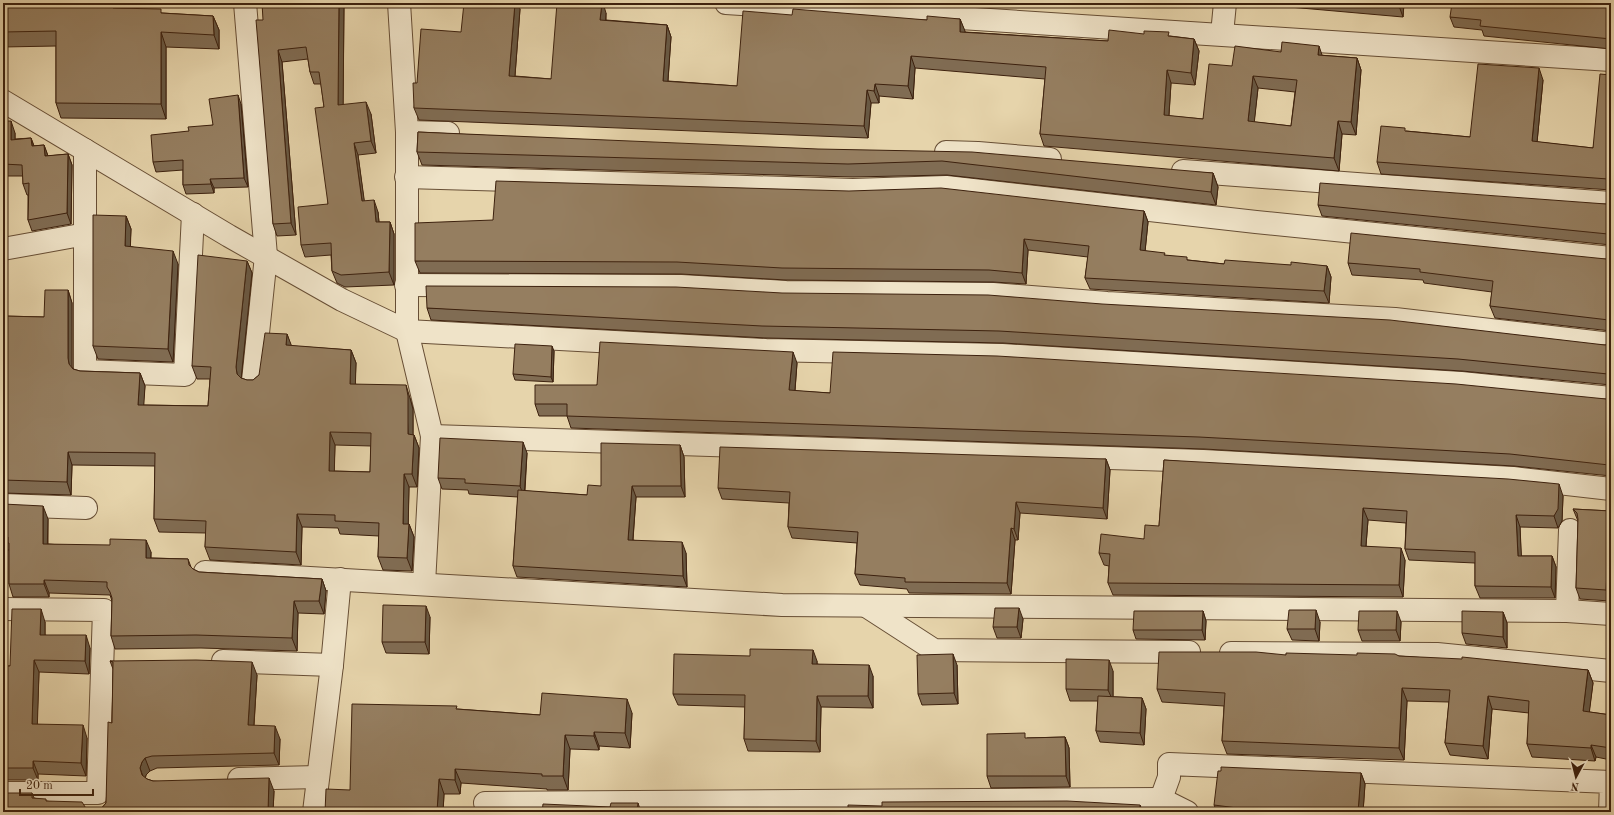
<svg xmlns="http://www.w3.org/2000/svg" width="1614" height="815" font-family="'Old Standard TT',serif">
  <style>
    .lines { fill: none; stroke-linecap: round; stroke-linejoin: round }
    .minor-casing { stroke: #674e35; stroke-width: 24 }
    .minor { stroke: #efe3c8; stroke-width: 22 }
    .wall { fill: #806c53; stroke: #3d210e; fill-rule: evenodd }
    .shaded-wall { fill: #685843; stroke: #3d210e }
    .building { fill: #957e60; stroke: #3d210e; fill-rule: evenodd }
  </style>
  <rect width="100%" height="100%" fill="#e6d4ab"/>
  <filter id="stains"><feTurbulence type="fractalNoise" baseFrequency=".005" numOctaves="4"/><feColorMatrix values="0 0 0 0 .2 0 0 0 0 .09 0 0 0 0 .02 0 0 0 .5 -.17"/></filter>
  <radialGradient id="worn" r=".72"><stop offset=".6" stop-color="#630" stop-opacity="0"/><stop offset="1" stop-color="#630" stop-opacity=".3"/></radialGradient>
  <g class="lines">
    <g class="minor-casing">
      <g id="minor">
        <path d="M245,3l21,253 -13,125"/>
        <path d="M399,3l8,129v199l25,105 -8,148"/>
        <path d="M726,3l885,57"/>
        <path d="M1222,34l3,-31"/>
        <path d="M3,101l226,135 113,64 65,31 359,19 236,5 459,28 150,15"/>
        <path d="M407,132l41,1"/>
        <path d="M85,150v221l100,4 8,-161"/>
        <path d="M946,152l32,1 72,6"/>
        <path d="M1183,171l428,32"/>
        <path d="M406,177l447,13 93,-3 310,35 355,36"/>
        <path d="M3,249l83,-15"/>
        <path d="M406,285l275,1 105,6 207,2 114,9 288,16 216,25"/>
        <path d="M432,436l771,25 310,17 98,11"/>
        <path d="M3,505l83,3"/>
        <path d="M205,572l577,33 785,6 44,3"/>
        <path d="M866,606l68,44 255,2"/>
        <path d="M3,609l101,1 -6,183h-95"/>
        <path d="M1567,611l3,-81"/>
        <path d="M1231,653l206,1 174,17"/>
        <path d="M223,661l109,4"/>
        <path d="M239,779l79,-2"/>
        <path d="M1161,799l8,-22v-13l442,18 -1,30"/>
        <path d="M485,803l676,-4 26,13"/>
        <path d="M314,812l18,-147 8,-86"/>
      </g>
    </g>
    <use href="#minor" class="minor"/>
  </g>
  <g class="wall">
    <path d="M3,3l115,5 44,5 51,3 6,14v19l-53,-2v72l-105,-1 -5,-15v-57l-53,1z"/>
    <path d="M344,3l-1,102 28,9 5,39 -18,2 6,46 14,11 1,10h11l4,12v51l-49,2 -8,-4 -5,-12 -1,-16 -26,2 -4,-12 27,-41 -4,-97 -3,-23h-7l-4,-12 -2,-13 -26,3 14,173 -19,1 -4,-12 -10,-204z"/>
    <path d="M1277,3h127l-1,14 -125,-11z"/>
    <path d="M1611,3v46l-127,-13 -2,-6 -28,-3 -4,-10z"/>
    <path d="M520,9l-5,67 36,3 55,-66v7l61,5 4,12 -3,44 69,5 55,-71 135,5 33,-1 5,13 143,9 62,-5 24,3 5,12 -4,34 -24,-2 -2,33 34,3 29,-53 49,-14 76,6 4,12 -5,65 -14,-1 -3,37 -295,-25 -4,-12 5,-55 -130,-11 -2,31 -34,-3v7h-8l-3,35 -449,-18 -5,-12 3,-25 44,-51zM1258,88l37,4 -4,34 -37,-4z"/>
    <path d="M1611,75v115l-230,-16 -4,-12 29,-31 64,6 73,-57 -6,62 56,6z"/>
    <path d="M241,104l7,83 -34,1v5l-28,1 -3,-9v-15l-27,2 -3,-10 36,-31 24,-6z"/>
    <path d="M3,121l12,12v6l16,-1 3,8 10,-1 4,11 20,-2 4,11 -1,59 -39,7 -4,-11v-25h-1l-4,-11v-8h-20z"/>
    <path d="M418,132l795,41 5,14 -2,18 -269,-30 -94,2 -431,-12 -5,-13z"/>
    <path d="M1611,203v42l-289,-29 -4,-11 288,-1z"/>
    <path d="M1144,211l4,11 -3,29 43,9 36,4 103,2 4,11 -2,26 -239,-14 -5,-11 3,-21 -60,-7 -2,34 -33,-2 -207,-2 -105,-6 -261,-1 -5,-12z"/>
    <path d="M126,216l5,13 -1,17 48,18 -5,98 -75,-3 -5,-13z"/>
    <path d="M1611,258v73l-116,-13 -5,-12 2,-14 -68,-9 -1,-3 -71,-5 -4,-12 258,-4z"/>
    <path d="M247,261l5,12 -11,105 6,2h6l6,-5 28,-41 4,12 60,4 5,13 -1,21 55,14 3,11v26h1l5,13 -2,39h-8l-1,37h1l5,13 -2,34 -29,-1 -5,-13 1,-21 -39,-2 -2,-6 -36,-1 -1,38 -91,-5 -5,-13 1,-14 -47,-1 -5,-13 1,-53 -83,-1 -1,30 -68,-2v-177l41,1 24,-27 4,13v64l1,2 7,2 60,2 5,13 -2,19 65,1 2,-27h-13l-5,-13zM335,445l36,1 -1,26 -36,-1z"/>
    <path d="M427,308l1178,37 6,-1v41l-149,-14 -459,-28 -237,-5 -335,-18z"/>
    <path d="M554,351l-1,31 -38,-2 -2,-6z"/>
    <path d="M797,363l-2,28 35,2 776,6 5,-1v78l-97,-10 -310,-17 -633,-21 -4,-12h-28l-4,-12 62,-19z"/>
    <path d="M680,445l4,12 1,40h-49l-3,43 53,13 1,34 -170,-10 -4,-11 5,-69 -49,-3 -1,-4 -26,-1 -4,-11 89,-25 -2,38 62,4 14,-9z"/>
    <path d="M1106,459l4,11 -3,49 -87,-6 -2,27h-3l-4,54 -102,-1 -2,-4 -47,-4 -5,-11 2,-31 -65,-5 -4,-11 1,-24 -67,-4 -4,-11z"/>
    <path d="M1164,460l399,36 -1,25 -4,7 -38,-1 1,29h31l4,11 -1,31h-75l-5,-12v-23l-66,-3 -4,-11 1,-26 -38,-3 -2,26 39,14 -2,37 -290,-2 -5,-12 1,-17 -5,-1 -5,-12 45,-14 15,-13z"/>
    <path d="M3,504l45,15v25l103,8v6l37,1 3,8 2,2 6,3 123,7 4,12 -2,23 -26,-1 -1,38 -96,-3 -86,1 -4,-13 1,-35 -2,-6 -61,-2v4h-36l-4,-13v-34h-6z"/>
    <path d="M1573,509l38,2v74l-1,16 -30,-2 -4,-11 2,-67z"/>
    <path d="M1203,611l3,10 -1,19 -69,-1 -3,-9z"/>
    <path d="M1503,612l4,11v25l-41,-4 -4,-11z"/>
    <path d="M430,617l-1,37 -43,-1 -4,-11z"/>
    <path d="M1023,619l-2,19h-24l-4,-11z"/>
    <path d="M45,622v13l45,13 -1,26 -50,-2 -2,52 50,14 -1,38 -48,-2v6h-32l-3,-8v-106h7z"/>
    <path d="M1320,622l-1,19 -27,-1 -5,-11z"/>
    <path d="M1401,622l-1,19h-38l-4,-11z"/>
    <path d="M1286,655l113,1 189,14 5,13 -4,29 22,3v45l-15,-3 -1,4 -63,-4 -5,-13 2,-31 -37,-4 -4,50 -38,-4 -5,-12 4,-41 -42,-1 -3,59 -177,-6 -5,-13 2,-35 -62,-4 -5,-13z"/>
    <path d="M110,661l147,14 -3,51 26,13 -1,26 -122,3 -7,3 -4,4 -1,3 2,1 6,2 121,10 -1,21h-270l29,-19 2,5 60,14 6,-2 6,-7 6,-80 1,-54z"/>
    <path d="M817,661v3l56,12v32l-52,-1 -1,45 -72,-1 -4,-12 1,-32 -67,-2 -5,-11z"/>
    <path d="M957,665l1,39 -36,1 -4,-11z"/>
    <path d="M1113,671v26l29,1 4,11 -2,36 -44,-3 -4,-11 2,-30h-28l-4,-12z"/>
    <path d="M457,709l83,6 92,-2 -2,35 -31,-2v4l-29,-1 -2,41h-21v-1l-86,-6 -1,11h-16l-1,18h-118l25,-22z"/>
    <path d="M1065,737l4,11 1,39 -79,1 -4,-12 40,-38z"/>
    <path d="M1361,773l4,11 -2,28h-146l-3,-7z"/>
  </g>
  <g class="shaded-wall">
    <path d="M113,3h4l2,6 -6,-1z"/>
    <path d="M339,3h5l-1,115 -5,-13z"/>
    <path d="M515,3h3l2,6 -6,79 -5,-12z"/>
    <path d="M602,3h1l3,10 -1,19 -5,-12z"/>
    <path d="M1398,3h6l-1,14z"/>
    <path d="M213,16l6,14v19l-5,-14z"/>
    <path d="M960,19l5,12 -1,13 -4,-12z"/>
    <path d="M667,25l4,12 -4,56 -4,-12z"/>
    <path d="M161,32l5,15v72l-5,-15z"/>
    <path d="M1194,39l5,12 -4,34 -4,-12z"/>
    <path d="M1319,46l4,12 -5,-3z"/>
    <path d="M278,50l4,12 14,173 -5,-12z"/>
    <path d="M911,56l4,12 -2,31 -5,-13z"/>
    <path d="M1357,58l4,12 -5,65 -5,-13z"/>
    <path d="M1539,68l4,12 -7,73 -4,-12z"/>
    <path d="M1167,70l4,13 -3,45 -4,-13z"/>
    <path d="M1253,76l5,12 -5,46 -5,-13z"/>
    <path d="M875,84l4,12v7l-5,-12z"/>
    <path d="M867,90l4,13 -3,35 -4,-12z"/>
    <path d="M238,95l3,9 7,83 -4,-9z"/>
    <path d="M366,102l5,12 5,39 -5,-12z"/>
    <path d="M11,121l4,12v18l-4,-11z"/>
    <path d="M1338,121l4,13 -3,37 -5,-13z"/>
    <path d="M31,138l4,11 -3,-3z"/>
    <path d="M354,143l4,12 8,58 -4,-12z"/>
    <path d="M44,145l4,11h-3z"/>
    <path d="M68,154l4,11 -1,59 -4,-11z"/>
    <path d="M1213,173l5,14 -2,18 -5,-13z"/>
    <path d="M210,179l4,9v5l-3,-9z"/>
    <path d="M374,200l4,12 2,22 -4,-12z"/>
    <path d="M1144,211l4,11 -4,40 -4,-12z"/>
    <path d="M126,216l5,13 -1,29 -5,-12z"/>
    <path d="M390,222l4,12v51l-5,-13z"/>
    <path d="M1024,239l4,11 -2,34 -4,-11z"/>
    <path d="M173,251l5,13 -5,98 -5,-13z"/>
    <path d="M247,261l5,12 -11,107 -4,-6 -1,-7z"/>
    <path d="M1327,266l4,11 -2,26 -5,-12z"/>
    <path d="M68,290l4,13v68l-3,-7 -1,-6z"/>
    <path d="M287,334l5,13 -6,-2z"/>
    <path d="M552,346l2,5 -1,31 -2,-5z"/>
    <path d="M351,350l5,13 -1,34 -5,-13z"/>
    <path d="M793,352l4,11 -3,39 -5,-12z"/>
    <path d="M140,373l5,13 -2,32 -5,-13z"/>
    <path d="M406,385l4,13 3,11v38l-5,-13z"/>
    <path d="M330,432l5,13 -1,39 -5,-13z"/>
    <path d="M414,435l5,13 -2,39 -5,-13z"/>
    <path d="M523,442l4,11 -3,45 -4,-12z"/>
    <path d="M680,445l4,12 1,40 -4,-11z"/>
    <path d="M68,452l4,13 -1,30 -4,-13z"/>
    <path d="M1106,459l4,11 -3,49 -4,-11z"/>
    <path d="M404,474l5,13 -1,50 -5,-13z"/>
    <path d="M1559,484l4,12 -1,25 -4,7 -4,-12z"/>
    <path d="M632,486l4,11 -4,54 -4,-11z"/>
    <path d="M1016,502l4,11 -2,27 -4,-11z"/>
    <path d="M43,506l5,13 -1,38 -4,-13z"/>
    <path d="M1363,508l5,12 -3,37 -4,-11z"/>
    <path d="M297,514l5,13 -1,38 -5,-13z"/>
    <path d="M1516,515l4,12 2,41 -4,-12z"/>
    <path d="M409,524l5,13 -2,34 -5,-13z"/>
    <path d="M1011,528l4,12 -4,54 -4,-11z"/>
    <path d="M1609,536l2,6v43l-1,16 -4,-11z"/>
    <path d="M146,540l5,12 -1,19 -4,-13z"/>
    <path d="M682,542l4,11 1,34 -4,-11z"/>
    <path d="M1401,548l4,12 -2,37 -4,-12z"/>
    <path d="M1552,556l4,11 -1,31 -4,-11z"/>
    <path d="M322,579l4,12 -2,23 -5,-13z"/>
    <path d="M44,580l5,13v4l-5,-13z"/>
    <path d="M294,601l4,12 -1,38 -5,-13z"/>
    <path d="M426,606l4,11 -1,37 -4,-12z"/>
    <path d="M1019,608l4,11 -2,19 -4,-11z"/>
    <path d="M41,609l4,13v25l-5,-12z"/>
    <path d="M1316,610l4,12 -1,19 -4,-12z"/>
    <path d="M1203,611l3,10 -1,19 -3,-10z"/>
    <path d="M1397,611l4,11 -1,19 -4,-11z"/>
    <path d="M1503,612l4,11v25l-4,-11z"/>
    <path d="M86,635l4,13 -1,26 -4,-13z"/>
    <path d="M813,650l4,11v15l-5,-12z"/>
    <path d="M953,654l4,11 1,39 -4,-11z"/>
    <path d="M34,660l5,12 -2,64 -5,-12z"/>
    <path d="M1109,660l4,11v30l-5,-11z"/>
    <path d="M252,662l5,13 -4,63 -5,-13z"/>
    <path d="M869,665l4,11v32l-5,-12z"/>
    <path d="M1588,670l5,13 -5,40 -5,-12z"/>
    <path d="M1402,688l5,13 -3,59 -5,-12z"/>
    <path d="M817,696l4,11 -1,45 -4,-11z"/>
    <path d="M1488,696l4,13 -4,50 -5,-13z"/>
    <path d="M1142,698l4,11 -2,36 -4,-12z"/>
    <path d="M627,699l5,14 -2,35 -5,-15z"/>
    <path d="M83,725l4,13 -1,38 -5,-13z"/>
    <path d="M275,726l5,13 -1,26 -5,-12z"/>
    <path d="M594,732l5,14v4l-5,-14z"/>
    <path d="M565,735l5,14 -2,41 -5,-14z"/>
    <path d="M1065,737l4,11 1,39 -4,-11z"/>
    <path d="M1591,745l5,12 -1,4 -4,-13z"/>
    <path d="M145,758l5,13 -4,4 -1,6 2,7 -7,-20 2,-6z"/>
    <path d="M33,761l5,13v6l-5,-12z"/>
    <path d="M455,769l6,14 -1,11 -5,-14z"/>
    <path d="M1361,773l4,11 -2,28h-5z"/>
    <path d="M269,778l5,13 -1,21h-5z"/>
    <path d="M439,779l5,15 -1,18h-6z"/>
    <path d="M638,803l3,9h-4z"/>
    <path d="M1140,805l3,7h-3z"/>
  </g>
  <g class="building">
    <path d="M3,3h110v5l48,1v4l52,3 1,19 -53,-3v72l-105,-1v-72l-53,1z"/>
    <path d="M262,3h77l-1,102 28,-3 5,39 -17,2 8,58 12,-1 2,22h14l-1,50 -48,3 -9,-4 -1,-28 -30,2 -3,-38 30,-3 -13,-96 9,-1 -5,-35h-9l-4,-25 -28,3 13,173 -18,1 -17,-204h7z"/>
    <path d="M464,3h51l-6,73 42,3 6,-76h45l-2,17 67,5 -4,56 74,5 6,-75 49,4 1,-6 134,11v-4l33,3v13l148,9 1,-11 35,4v-3l25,1 -1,4 26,3 -3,34 -24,-3 -3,45 39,4 6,-55 23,2 3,-20 46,6 1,-10 37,4 -1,9 39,3 -6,64 -13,-1 -4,37 -294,-24 6,-67 -135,-11 -3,30 -33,-2 -1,7 -7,-1 -3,36 -450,-18 -1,-25h4l4,-54 40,3zM1253,76l44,4 -6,46 -43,-5z"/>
    <path d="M1452,3h159v36l-131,-13 1,-6 -31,-3z"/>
    <path d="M1478,64l61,4 -7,73 61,7 7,-74 11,1v105l-3,-1 -231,-17 4,-36 24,2v3l65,6z"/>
    <path d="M238,95l6,83 -34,1 1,5 -28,1v-25l-30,2 -2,-27 38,-4 -1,-4 25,-2 -4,-26z"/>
    <path d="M3,121h8v19l20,-2 1,8 12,-1 1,11 23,-2 -1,59 -39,7 1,-37 -6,1 -1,-19 -19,-1z"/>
    <path d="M418,132l400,17 154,3 241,21 -2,19 -269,-31 -94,3 -431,-12z"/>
    <path d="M496,181l353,10 92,-3 203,23 -4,39 25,3 -1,2 23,2v3l37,4 1,-4 66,5v-3l36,4 -3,25 -239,-13 4,-32 -65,-7 -2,34 -33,-3 -207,-2 -105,-6 -262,-1v-38l78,-3z"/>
    <path d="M1320,183l286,21 5,-1v32l-3,-1 -290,-29z"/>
    <path d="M93,215l33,1 -1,30 48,5 -5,98 -75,-3z"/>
    <path d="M1351,233l255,26 5,-1v63l-2,-1 -119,-14 3,-25 -73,-9v-3l-72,-6z"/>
    <path d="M198,255l49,6 -11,106 1,7 4,4 6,2h6l6,-5 6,-42 22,1 -1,11 65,5 -1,34 56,1 2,11v38l6,1 -2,39h-8l-1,50h6l-2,34 -29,-1 1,-34 -44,-2v-6l-38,-1 -1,38 -91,-5 1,-26 -52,-2 1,-66 -87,-1 -1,30 -64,-2v-164l41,1 1,-27h23v68l1,6 4,5 7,2 60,2 -2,32 70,1 3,-39 -19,-1zM330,432l41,1 -1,39 -41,-1z"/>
    <path d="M426,286l250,1 106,6 206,2 114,9 288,16 215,25 6,-1v31l-3,-1 -150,-15 -459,-28 -237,-5 -335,-18z"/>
    <path d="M600,342l193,10 -4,38 41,3 3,-41 164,4 459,28 150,15 5,-1v68l-2,-1 -99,-11 -311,-17 -632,-21v-12h-32v-19h62z"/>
    <path d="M515,344l37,2 -1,31 -38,-3z"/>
    <path d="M440,438l83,4 -3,44 -55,-3v-4l-27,-1z"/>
    <path d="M601,443l79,2 1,41h-49l-4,54 54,2 1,34 -170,-10 5,-76 69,5 1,-10 13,1z"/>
    <path d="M720,447l386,12 -3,49 -87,-6 -2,27 -3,-1 -4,55 -102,-1v-4l-50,-4 3,-42 -70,-5 2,-35 -72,-4z"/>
    <path d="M1164,460l344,19 51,5 -1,25 -4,7 -38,-1 2,41h34l-1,31 -76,-1v-34l-70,-3 2,-38 -44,-3 -2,38 40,2 -2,37 -291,-2 2,-29 -11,-1 2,-19 43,5 1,-14 14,1z"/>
    <path d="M3,504l40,2v38l67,1v-6l36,1v18l42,1 1,6 4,4 6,3 123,7 -3,22h-25l-2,37 -96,-3 -85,1 1,-38 -2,-6 -3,-5v-5l-63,-2v4h-35v-41h-1v-6h-5z"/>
    <path d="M1573,509l38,2v18l-1,7h-1l-3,54 -30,-2 2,-69 -1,-6z"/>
    <path d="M383,605l43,1 -1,36h-43z"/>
    <path d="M995,608h24l-2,19h-24z"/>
    <path d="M12,609h29l-1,26h46l-1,26 -51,-1 -2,64 51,1 -2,38 -48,-2v7h-30v-102h7z"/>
    <path d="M1289,610h27l-1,19h-28z"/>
    <path d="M1134,611h69l-1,19h-69z"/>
    <path d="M1359,611h38l-1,19h-38z"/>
    <path d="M1462,611l41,1v25l-41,-4z"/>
    <path d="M750,649l63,1 -1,14 57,1 -1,31h-51l-1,45 -72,-2 1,-44 -72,-1 1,-40 76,2z"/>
    <path d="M1159,652h97l30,3v-2l71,2v-2l38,1 4,2 63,3v-2l126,13 -5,41 28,4v33l-20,-3v3l-64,-4 2,-43 -41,-5 -5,50 -38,-3 5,-53 -48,-2 -3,60 -177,-7 3,-48 -68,-4z"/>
    <path d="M953,654l1,39 -36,1 -1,-39z"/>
    <path d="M1066,659l43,1 -1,30 -42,-1z"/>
    <path d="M196,660l56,2 -4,63 27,1 -1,27 -122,3 -7,2 -3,4 -2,6 2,7 5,4 6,2 116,-3 -1,34h-265v-19h29v5l14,1v2l36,1 5,8 7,2 6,-2 6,-7 2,-78v-3l4,1 1,-61 -3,-1z"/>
    <path d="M542,693l85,6 -2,34 -31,-1v4l-29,-1 -2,41h-21v-2l-87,-5v11l-16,-1 -2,33h-112l1,-23 24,1 2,-86 105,2 -1,3 84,6z"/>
    <path d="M1098,696l44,2 -2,35 -44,-2z"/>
    <path d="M1025,733v5l40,-1 1,39h-79v-42z"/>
    <path d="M1221,767l140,6 -3,39h-114l1,-3 -31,-4 4,-34h3z"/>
    <path d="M1067,801l73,4v7h-292v-7l34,1v-4z"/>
    <path d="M611,803h27l-1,9h-95l1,-8 67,3z"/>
  </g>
  <rect width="1614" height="815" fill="none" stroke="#e6d4ab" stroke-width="16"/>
  <rect x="4" y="4" width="1606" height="807" fill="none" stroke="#3d210e" stroke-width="2"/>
  <rect x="8" y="8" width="1598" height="799" fill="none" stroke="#3d210e"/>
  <g transform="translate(1576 777) rotate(187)" stroke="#efe3c8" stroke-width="3" paint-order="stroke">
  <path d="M0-3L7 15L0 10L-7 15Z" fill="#3d210e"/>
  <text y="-6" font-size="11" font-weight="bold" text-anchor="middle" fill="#3d210e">N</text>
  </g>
  <path d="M20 789v6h73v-6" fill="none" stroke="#3d210e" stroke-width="2"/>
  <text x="26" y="789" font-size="12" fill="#3d210e" stroke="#efe3c8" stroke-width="3" paint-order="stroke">20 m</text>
  <rect width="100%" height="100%" filter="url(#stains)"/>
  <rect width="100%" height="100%" fill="url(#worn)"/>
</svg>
